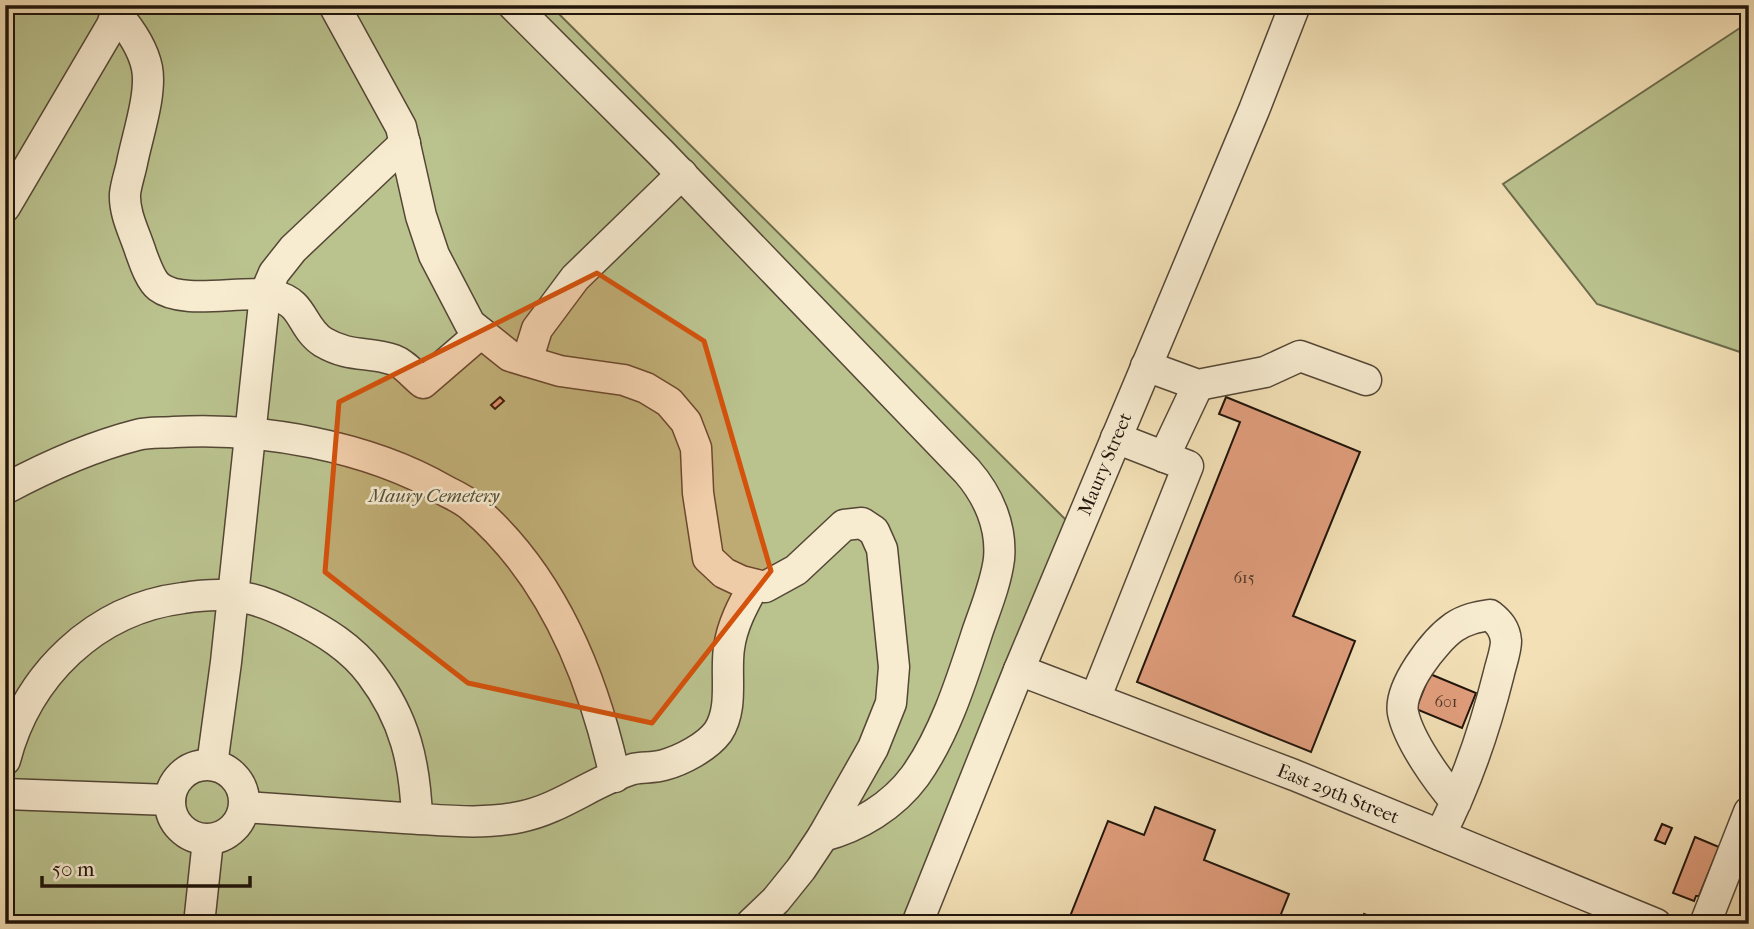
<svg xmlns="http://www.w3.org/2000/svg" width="1754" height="929" font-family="'IM FELL French Canon',serif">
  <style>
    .green { fill: #bac28e; stroke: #6c6b4c; stroke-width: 2 }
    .building { fill: #e09d7c; stroke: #1f140b; stroke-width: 2 }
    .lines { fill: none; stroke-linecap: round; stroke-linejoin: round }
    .minor-casing { stroke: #544736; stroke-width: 33 }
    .minor { stroke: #f7ebd0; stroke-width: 30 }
    .marked { fill: #d4520c; fill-opacity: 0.2; stroke: #d4520c; stroke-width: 5; stroke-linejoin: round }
    .labels { text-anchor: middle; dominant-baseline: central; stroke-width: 5; stroke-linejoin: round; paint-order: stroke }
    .number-label { font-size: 16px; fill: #4f3627 }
    .street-label { font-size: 19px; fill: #1f140b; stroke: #f7ebd0 }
    .park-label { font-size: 19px; font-style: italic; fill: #555139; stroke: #f7ebd0 }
  </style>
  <rect width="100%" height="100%" fill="#f3e0b6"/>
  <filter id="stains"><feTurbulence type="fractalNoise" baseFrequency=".00286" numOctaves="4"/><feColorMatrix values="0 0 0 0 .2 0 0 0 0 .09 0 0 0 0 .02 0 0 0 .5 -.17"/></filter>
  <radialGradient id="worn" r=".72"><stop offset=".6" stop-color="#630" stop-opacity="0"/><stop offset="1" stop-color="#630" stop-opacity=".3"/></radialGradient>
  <g class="green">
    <path d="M5,5h545l525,524 -160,395h-910z"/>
    <path d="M1749,22v333l-152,-51 -94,-120z"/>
  </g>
  <g class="building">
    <path d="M500,397l4,4 -9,8 -4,-4z"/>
    <path d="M1226,397l134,55 -67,164 62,25 -44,111 -174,-70 103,-260 -21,-8z"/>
    <path d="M1430,674l46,19 -14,35 -46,-19z"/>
    <path d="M1155,807l60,23 -11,30 85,34 -12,30h-210l41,-103 36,14z"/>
    <path d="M1662,824l10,4 -7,16 -10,-4z"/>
    <path d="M1695,837l24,10 -20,49h-3l-2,5 -21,-8z"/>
    <path d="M1364,914l25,10h-29z"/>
  </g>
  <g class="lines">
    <g class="minor-casing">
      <g id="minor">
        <path d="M334,5l67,122 20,89 13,39 36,69 40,32 50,15 64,9 22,8 23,14 17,20 10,26 2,45 10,65 16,15 17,8 24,6 31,-17 48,-45 18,-2 12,8 8,18 12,118 -3,36 -18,45 -50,88 -22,33 -25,31 -25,24"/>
        <path d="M513,5l148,148 306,318c21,24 35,55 32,88 -3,24 -13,48 -21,71 -16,49 -33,104 -63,146 -22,30 -57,51 -92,60"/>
        <path d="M116,13c13,15 27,35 31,55 5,26 -10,69 -15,95 -2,10 -6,21 -7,31 -1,19 9,38 15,56 4,11 10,30 19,37 25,19 85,2 116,9 29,6 26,32 48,46 27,16 46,9 71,18 11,4 20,16 29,23l58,-50"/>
        <path d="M5,207l107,-182 7,-20"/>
        <path d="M527,361l10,-32 38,-51 107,-104"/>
        <path d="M1146,366l52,19 67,-13 35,-16 66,24"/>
        <path d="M1164,457l34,-72"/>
        <path d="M5,489c43,-23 85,-42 132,-54 11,-3 25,-2 37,-3 87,-5 194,14 270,58 9,5 19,9 27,16 81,68 122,170 144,271"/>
        <path d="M1019,670l275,105 362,149"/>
        <path d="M1095,699l93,-233 -72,-28"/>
        <path d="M5,760c22,-85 90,-151 178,-162 20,-3 42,-5 63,0 17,3 34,11 50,19 28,14 56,31 75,57 34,45 44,89 46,144"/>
        <circle cx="207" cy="802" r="37"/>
        <path d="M212,765l14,-103 39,-368 9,-21 19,-24 112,-106"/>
        <path d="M5,794l165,6"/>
        <path d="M245,807c53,4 106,7 159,11 39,2 78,7 116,-1 41,-8 73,-36 113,-48 10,-2 21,-1 31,-4 18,-5 43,-18 54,-33 16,-24 7,-57 11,-84 3,-23 14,-43 25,-63"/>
        <path d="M1440,835c27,-52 45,-106 59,-162 2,-9 7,-22 7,-32 -1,-12 -7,-19 -16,-26 -13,2 -24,4 -36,12 -20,14 -56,61 -51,86 6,28 35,68 53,89"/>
        <path d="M199,924l9,-84"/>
        <path d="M917,924l102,-254 235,-560 41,-105"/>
        <path d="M1705,924l44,-112"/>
      </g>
    </g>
    <use href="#minor" class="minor"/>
  </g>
  <path class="marked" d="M597,273l107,68 67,230 -119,152 -184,-40 -143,-111 14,-170z"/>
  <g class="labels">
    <g class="number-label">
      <text x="1244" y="577">615</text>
      <text x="1446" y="701">601</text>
    </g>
    <g class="street-label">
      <text transform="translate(1105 464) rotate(-67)">Maury Street</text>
      <text transform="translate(1338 794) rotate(22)">East 29th Street</text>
    </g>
    <g class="park-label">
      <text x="434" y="496">Maury Cemetery</text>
    </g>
  </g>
  <rect width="1754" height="929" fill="none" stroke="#f3e0b6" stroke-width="28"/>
  <rect x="7" y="7" width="1740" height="915" fill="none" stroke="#1f140b" stroke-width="3.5"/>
  <rect x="14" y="14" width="1726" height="901" fill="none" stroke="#1f140b" stroke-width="2"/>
  <path d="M42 876v10h208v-10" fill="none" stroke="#1f140b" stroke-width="3.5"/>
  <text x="52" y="876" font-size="21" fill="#1f140b" stroke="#f7ebd0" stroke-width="5" paint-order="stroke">50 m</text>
  <rect width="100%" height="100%" filter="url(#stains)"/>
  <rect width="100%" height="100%" fill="url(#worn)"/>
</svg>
